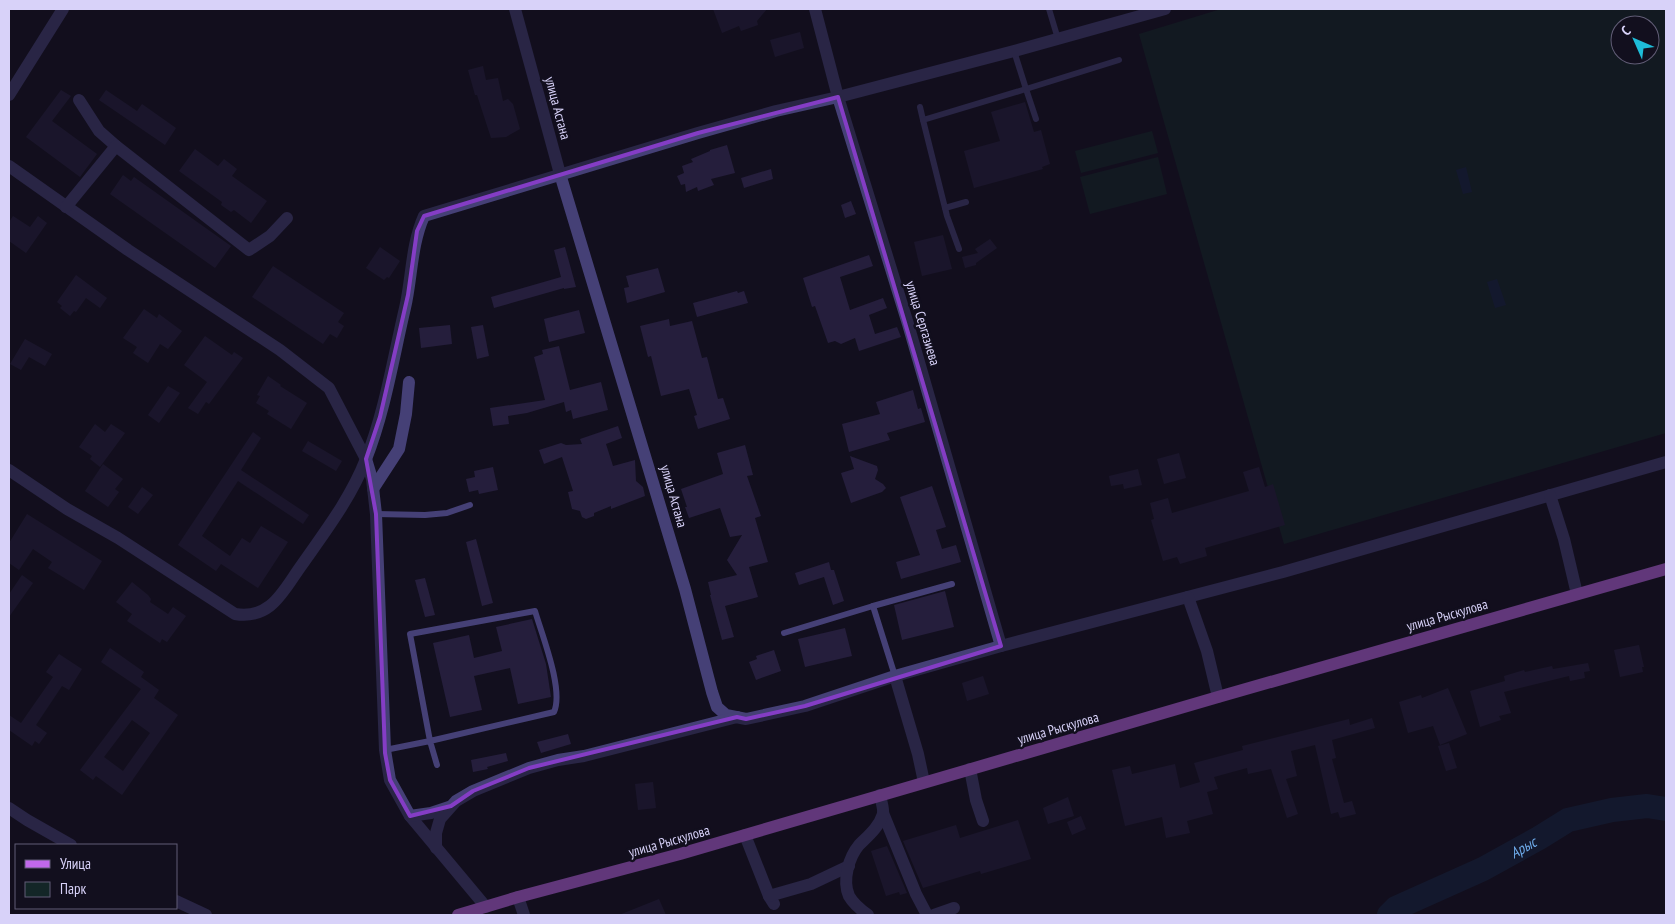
<svg xmlns="http://www.w3.org/2000/svg" width="1675" height="924" font-family="'PT Sans Narrow',sans-serif">
  <style>
    .green { fill: #132627; fill-rule: evenodd }
    .water { fill: #152541 }
    .lines { fill: none; stroke-linecap: round; stroke-linejoin: round }
    .river { stroke: #152541; stroke-width: 24 }
    .building { fill: #251e3c; fill-rule: evenodd }
    .lane { stroke: #454076; stroke-width: 6 }
    .street { stroke: #454076; stroke-width: 12 }
    .primary { stroke: #c068ea; stroke-width: 12 }
    .marked { fill: none; stroke: #843dc5; stroke-width: 4; stroke-linejoin: round }
    .labels { text-anchor: middle; dominant-baseline: central; stroke-width: 5; stroke-linejoin: round; paint-order: stroke }
    .street-label { font-size: 14px; fill: #d8d2f9; stroke: #120f1e }
    .water-label { font-size: 15px; font-style: italic; fill: #6eabeb; stroke: #120f1e }
  </style>
  <rect width="100%" height="100%" fill="#120f1e"/>
  <g class="green">
    <path d="M1221,9h445v424l-382,111 -145,-510zM1620,25h30v30h-30z"/>
    <path d="M1152,131l6,22 -77,20 -6,-22z"/>
    <path d="M1158,157l9,37 -77,20 -10,-37z"/>
  </g>
  <g class="water">
    <path d="M1466,167l6,25 -9,2 -7,-24z"/>
    <path d="M1497,279l9,26 -11,3 -8,-26z"/>
  </g>
  <g class="lines">
    <path class="river" id="s1" d="M1389,915l7,-7 87,-39 56,-31 29,-18 44,-10 35,-4 19,3"/>
  </g>
  <g class="building">
    <path d="M713,9h54l-10,12 1,4 -17,6 -2,-5 -17,7z"/>
    <path d="M800,32l4,16 -29,9 -5,-17z"/>
    <path d="M483,66l3,14 12,-2 5,23 5,-2 5,5 7,25 -14,8 -15,1 -14,-43h-2l-7,-25z"/>
    <path d="M61,90l10,6 -19,25 45,33 -17,23 -54,-40z"/>
    <path d="M106,90l31,21 5,-7 34,24 -11,17 -66,-45z"/>
    <path d="M1025,102l9,30 7,-2 9,34 -8,3 1,2 -69,19 -10,-37 36,-10 -9,-29z"/>
    <path d="M727,145l8,28 -24,6 3,6 -16,6 -1,-4 -11,5 -1,-8 -4,1 -4,-9 7,-3 -2,-7 11,-4 -2,-3 19,-8v-1z"/>
    <path d="M195,149l23,17 6,-7 13,10 -5,7 35,25 -16,22 -17,-13 -3,2 -10,-7 1,-3 -43,-31z"/>
    <path d="M771,169l2,10 -29,9 -3,-10z"/>
    <path d="M123,175l8,6 3,-4 97,69 -16,22 -105,-74z"/>
    <path d="M851,201l5,13 -11,4 -4,-13z"/>
    <path d="M13,216l17,11 8,-11 9,7 -21,30 -17,-12v-19z"/>
    <path d="M943,235l9,34 -30,7 -8,-34z"/>
    <path d="M990,239l7,9 -21,15v2l-11,3 -3,-11 16,-4 -3,-4z"/>
    <path d="M380,247l20,14 -11,17 -2,-1 -3,3 -18,-12z"/>
    <path d="M565,247l11,40 -12,2v-1l-70,20 -3,-11 70,-20 -7,-27z"/>
    <path d="M869,255l4,11 -33,11 10,33 33,-12 4,10 -18,7 6,19 22,-7 4,10 -42,14 -4,-13 -14,6 -6,-3 -7,2 -13,-37 -3,1 -9,-29z"/>
    <path d="M273,266l71,47 -6,9 6,4 -7,12 -7,-4 -7,10 -71,-47z"/>
    <path d="M658,268l7,24 -38,11 -3,-15 5,-1 -3,-11z"/>
    <path d="M76,275l31,23 -7,10 -14,-10 -10,14 -2,-1 -4,5 -10,-8 2,-2 -5,-4z"/>
    <path d="M737,291l1,2 6,-2 4,12 -51,14 -4,-14z"/>
    <path d="M144,309l13,9 2,-4 23,17 -14,18 -8,-5 -12,19 -15,-10 4,-6 -14,-9z"/>
    <path d="M579,310l6,23 -36,9 -5,-23z"/>
    <path d="M669,319l1,7 22,-5 10,37 5,-1 11,42 5,-1 7,21 -32,10 -4,-13 3,-1 -8,-26 -28,7 -10,-40 -3,1 -8,-31z"/>
    <path d="M450,325l2,19 -31,4 -2,-20z"/>
    <path d="M483,325l6,31 -12,3 -6,-32z"/>
    <path d="M205,336l27,19 2,-3 9,6 -34,46 -3,-2 -8,12 -10,-6 19,-26 -23,-17z"/>
    <path d="M25,339l27,15 -7,12 -16,-9 -8,13 -11,-6z"/>
    <path d="M559,346l11,44 31,-8 7,28 -35,9 -2,-9 -5,2 -2,-10 -37,11 -19,3 1,8 -16,2 -3,-18 55,-8 -11,-43 9,-3 -1,-4z"/>
    <path d="M268,376l13,9 -1,1 27,17 -16,26 -24,-15 2,-3 -13,-8 4,-7 -3,-1z"/>
    <path d="M168,386l12,7 -21,30 -11,-8z"/>
    <path d="M913,390l5,19 3,-1 4,14 -38,11 3,7 -41,12 -7,-28 38,-10 -4,-12z"/>
    <path d="M95,424l10,8 6,-8 14,9 -25,34 -10,-8 2,-3 -13,-9z"/>
    <path d="M618,426l4,12 -16,6 7,22 22,-6 1,21 7,6 2,9 -34,13v-3l-17,7v3l-8,3 -4,-2 -2,-6 -8,-2 -4,-17 5,-1 -11,-34 -18,7 -5,-14 22,-7 5,2 16,-1 -2,-5z"/>
    <path d="M253,432l8,6 -20,32 68,45 -6,9 -65,-43 -36,55 28,20 12,-18 8,5 11,-17 27,16 -30,46 -37,-24 -5,7 -38,-26z"/>
    <path d="M308,441l34,20 -6,10 -34,-20z"/>
    <path d="M745,445l8,30 -6,1 14,40 -6,2 13,44 -19,5 9,30 -33,9 9,31 -12,3 -12,-45h1l-3,-13 29,-7 -10,-15 15,-25 -12,2 -10,-29 -31,10 -4,-11h2l-6,-18 42,-15 -6,-21z"/>
    <path d="M1179,453l7,25 -22,6 -7,-25z"/>
    <path d="M850,456l27,10 1,4 -3,9 8,5 3,4 -4,4 -31,11 -10,-30 13,-4z"/>
    <path d="M103,464l20,15 -8,10 4,3 -11,15 -23,-16z"/>
    <path d="M493,467l5,23 -19,4 -1,-4 -9,2 -3,-13 9,-2 -1,-6z"/>
    <path d="M1259,467l6,20 8,-3 12,41 -80,23 2,8 -27,8 -3,-7 -14,4 -12,-41 3,-1 -4,-16 18,-5 4,15 77,-22 -6,-19z"/>
    <path d="M1138,469l4,16 -18,4 -1,-5 -12,2 -2,-10z"/>
    <path d="M932,486l14,41 -10,3 6,19 14,-4 5,17 -60,17 -5,-17 24,-7 -20,-58z"/>
    <path d="M142,487l11,8 -15,19 -10,-7z"/>
    <path d="M27,514l75,47 -18,29 -36,-22 4,-6 -19,-13 -14,21 -10,-7v-20z"/>
    <path d="M476,539l17,64 -11,3 -16,-64z"/>
    <path d="M829,562l2,8h3l10,31 -11,4 -9,-28 -25,8 -4,-12z"/>
    <path d="M22,575l11,8 -24,34v-23z"/>
    <path d="M425,578l10,37 -10,2 -10,-37z"/>
    <path d="M132,582l16,13 3,4 -1,3 18,12 5,-7 13,9 -19,26 -5,-3 -2,4 -33,-22 5,-7 -16,-12z"/>
    <path d="M945,591l9,36 -52,13 -8,-35z"/>
    <path d="M532,619l14,45 5,33 -33,7 -8,-36 -36,8 8,34 -32,7 -17,-74 36,-8 5,23 28,-7 -6,-24z"/>
    <path d="M845,628l7,28 -47,11 -7,-28z"/>
    <path d="M1639,645l5,22h-2l1,5 -23,5 -6,-27z"/>
    <path d="M110,648l34,24 -3,5 18,13 -5,8 24,17 -56,80 -26,-19 -3,4 -13,-10 61,-81 -40,-27zM132,720l18,13 -27,38 -19,-14z"/>
    <path d="M774,650l7,21 -25,9 -7,-18 8,-3 -1,-3z"/>
    <path d="M59,654l23,15 -13,21 -7,-4 -26,39 11,8 -8,11 -4,-3 -3,5 -23,-16v-15l12,8 32,-46 -7,-5z"/>
    <path d="M1588,663l2,8 -6,1 1,6 -15,3 -1,-5 -65,16 7,21 -12,3 2,4 -21,7 -10,-36 35,-10 -1,-5 20,-6 1,2 27,-6 1,3z"/>
    <path d="M983,676l6,18 -22,7 -5,-18z"/>
    <path d="M1448,688l19,46 -27,11 -7,-19 -25,7 -9,-31 22,-7 1,3z"/>
    <path d="M1372,718l3,10 -43,12 4,18 -4,1 12,44 8,-2 4,13 -16,4 -2,-6 -7,2 -16,-69 -24,6 6,25 -11,3 12,35 -11,4 -16,-49 -23,5 -1,-6 -33,9 4,12 -11,3 6,22 -26,7 3,12 -24,5 -4,-21 -37,9 -13,-56 18,-4 2,8 43,-10 5,24 20,-6 -6,-19 49,-13 -1,-4 107,-27 1,6z"/>
    <path d="M568,734l3,10 -30,9 -4,-11z"/>
    <path d="M1449,743l8,25 -11,3 -8,-25z"/>
    <path d="M506,753l2,8 -21,6 1,2 -15,3 -2,-12z"/>
    <path d="M653,782l3,26 -18,2 -3,-26z"/>
    <path d="M1068,797l6,19 -26,8 -5,-16z"/>
    <path d="M1081,816l5,13 -14,6 -5,-13z"/>
    <path d="M1018,820l13,39 -50,15 -1,-3 -57,17 -20,-47 53,-16 4,13z"/>
    <path d="M887,846l20,47 -7,2 -1,-3 -13,4 -15,-45z"/>
    <path d="M659,899l7,16h-47z"/>
  </g>
  <g class="lines">
    <g class="lane">
      <path d="M1049,9l9,30"/>
      <path d="M1014,51l12,38 93,-29"/>
      <path d="M920,107l3,13 103,-31 10,30"/>
      <path d="M923,120l24,96 12,33"/>
      <path d="M945,208l21,-6"/>
      <path d="M376,514l49,1 22,-2 23,-8"/>
      <path d="M873,606l79,-22"/>
      <path d="M784,633l89,-27 22,70"/>
      <path d="M385,750l45,-9 124,-29c10,-22 -12,-77 -19,-101l-125,23 20,107 7,24"/>
    </g>
    <g class="street">
      <path d="M515,9l45,165 125,415 27,103 5,15 9,8 20,4 59,-13 90,-30 106,-30 282,-74 383,-110"/>
      <path d="M815,9l23,88 70,227 93,322"/>
      <path d="M9,95l54,-86"/>
      <path d="M79,100l20,31 17,15"/>
      <path d="M9,166l119,84 152,100 49,38 37,71 6,20 4,35 9,236 5,30 20,36 76,91"/>
      <path d="M66,207l50,-61 133,104 21,-14 17,-18"/>
      <path d="M9,470l58,39 51,29 117,76c36,6 48,-23 66,-48 23,-33 50,-68 65,-107 19,-48 27,-100 39,-151 7,-30 6,-63 19,-92l274,-83 78,-22 62,-14 176,-46 151,-42"/>
      <path d="M373,489l26,-40 7,-35 3,-32"/>
      <path d="M1550,495l14,44 13,55"/>
      <path d="M1188,597l19,54 11,46"/>
      <path d="M895,676l23,78 6,28"/>
      <path d="M970,769l6,31 7,21"/>
      <path d="M9,808l18,12 44,25"/>
      <path d="M883,813l33,81 11,21"/>
      <path d="M410,816l21,-3 18,-6"/>
      <path d="M745,835l24,61 5,8"/>
      <path d="M436,848v-15l4,-14 16,-18 17,-10 56,-23 29,-8 26,-4 153,-39"/>
      <path d="M769,896l42,-12 38,-18"/>
      <path d="M518,897l6,18"/>
      <path d="M176,901l30,14"/>
      <path d="M868,915c-7,-5 -15,-12 -19,-19 -7,-16 0,-39 10,-51 9,-9 20,-18 24,-31 1,-5 -2,-13 -3,-19"/>
      <path d="M934,915l20,-7"/>
    </g>
    <path class="primary" d="M458,915l60,-18 162,-43 538,-157 448,-128"/>
  </g>
  <path d="M0 0H1675V924H0ZM838,97l163,549 -196,60 -59,13 -9,-2 -208,51 -56,23 -22,15 -41,10 -20,-36 -5,-27 -9,-239 -10,-55 14,-42 28,-122 9,-64 7,-15 274,-83z" fill="#120f1e" fill-opacity=".55" fill-rule="evenodd"/>
  <path class="marked" d="M838,97l163,549 -196,60 -59,13 -9,-2 -208,51 -56,23 -22,15 -41,10 -20,-36 -5,-27 -9,-239 -10,-55 14,-42 28,-122 9,-64 7,-15 274,-83z"/>
  <g class="labels">
    <g class="street-label">
      <text transform="translate(558 108) rotate(75)">улица Астана</text>
      <text transform="translate(923 323) rotate(73)">улица Сергазиева</text>
      <text transform="translate(674 496) rotate(74)">улица Астана</text>
      <text transform="translate(1447 615) rotate(-16)">улица Рыскулова</text>
      <text transform="translate(1058 728) rotate(-16)">улица Рыскулова</text>
      <text transform="translate(669 841) rotate(-16)">улица Рыскулова</text>
    </g>
    <g class="water-label">
      <text stroke="none"><textPath href="#s1" startOffset="151">Арыс</textPath></text>
    </g>
  </g>
  <rect width="1675" height="924" fill="none" stroke="#d8d2f9" stroke-width="20"/>
  <rect x="15" y="844" width="162" height="65" fill="#120f1e" stroke="#615d76"/>
  <rect x="25" y="860" width="25" height="8" fill="#c068ea" stroke="#615d76"/>
  <text x="60" y="869" font-size="15" fill="#d8d2f9">Улица</text>
  <rect x="25" y="882" width="25" height="15" fill="#132627" stroke="#615d76"/>
  <text x="60" y="894" font-size="15" fill="#d8d2f9">Парк</text>
  <g transform="translate(1635 40) rotate(315)"><circle r="24" fill="#120f1e" stroke="#615d76"/>
  <path d="M0-4L9 19L0 12L-9 19Z" fill="#1ebcd8"/>
  <text y="-8" font-size="14" font-weight="bold" text-anchor="middle" fill="#d8d2f9">С</text>
  </g>
</svg>
